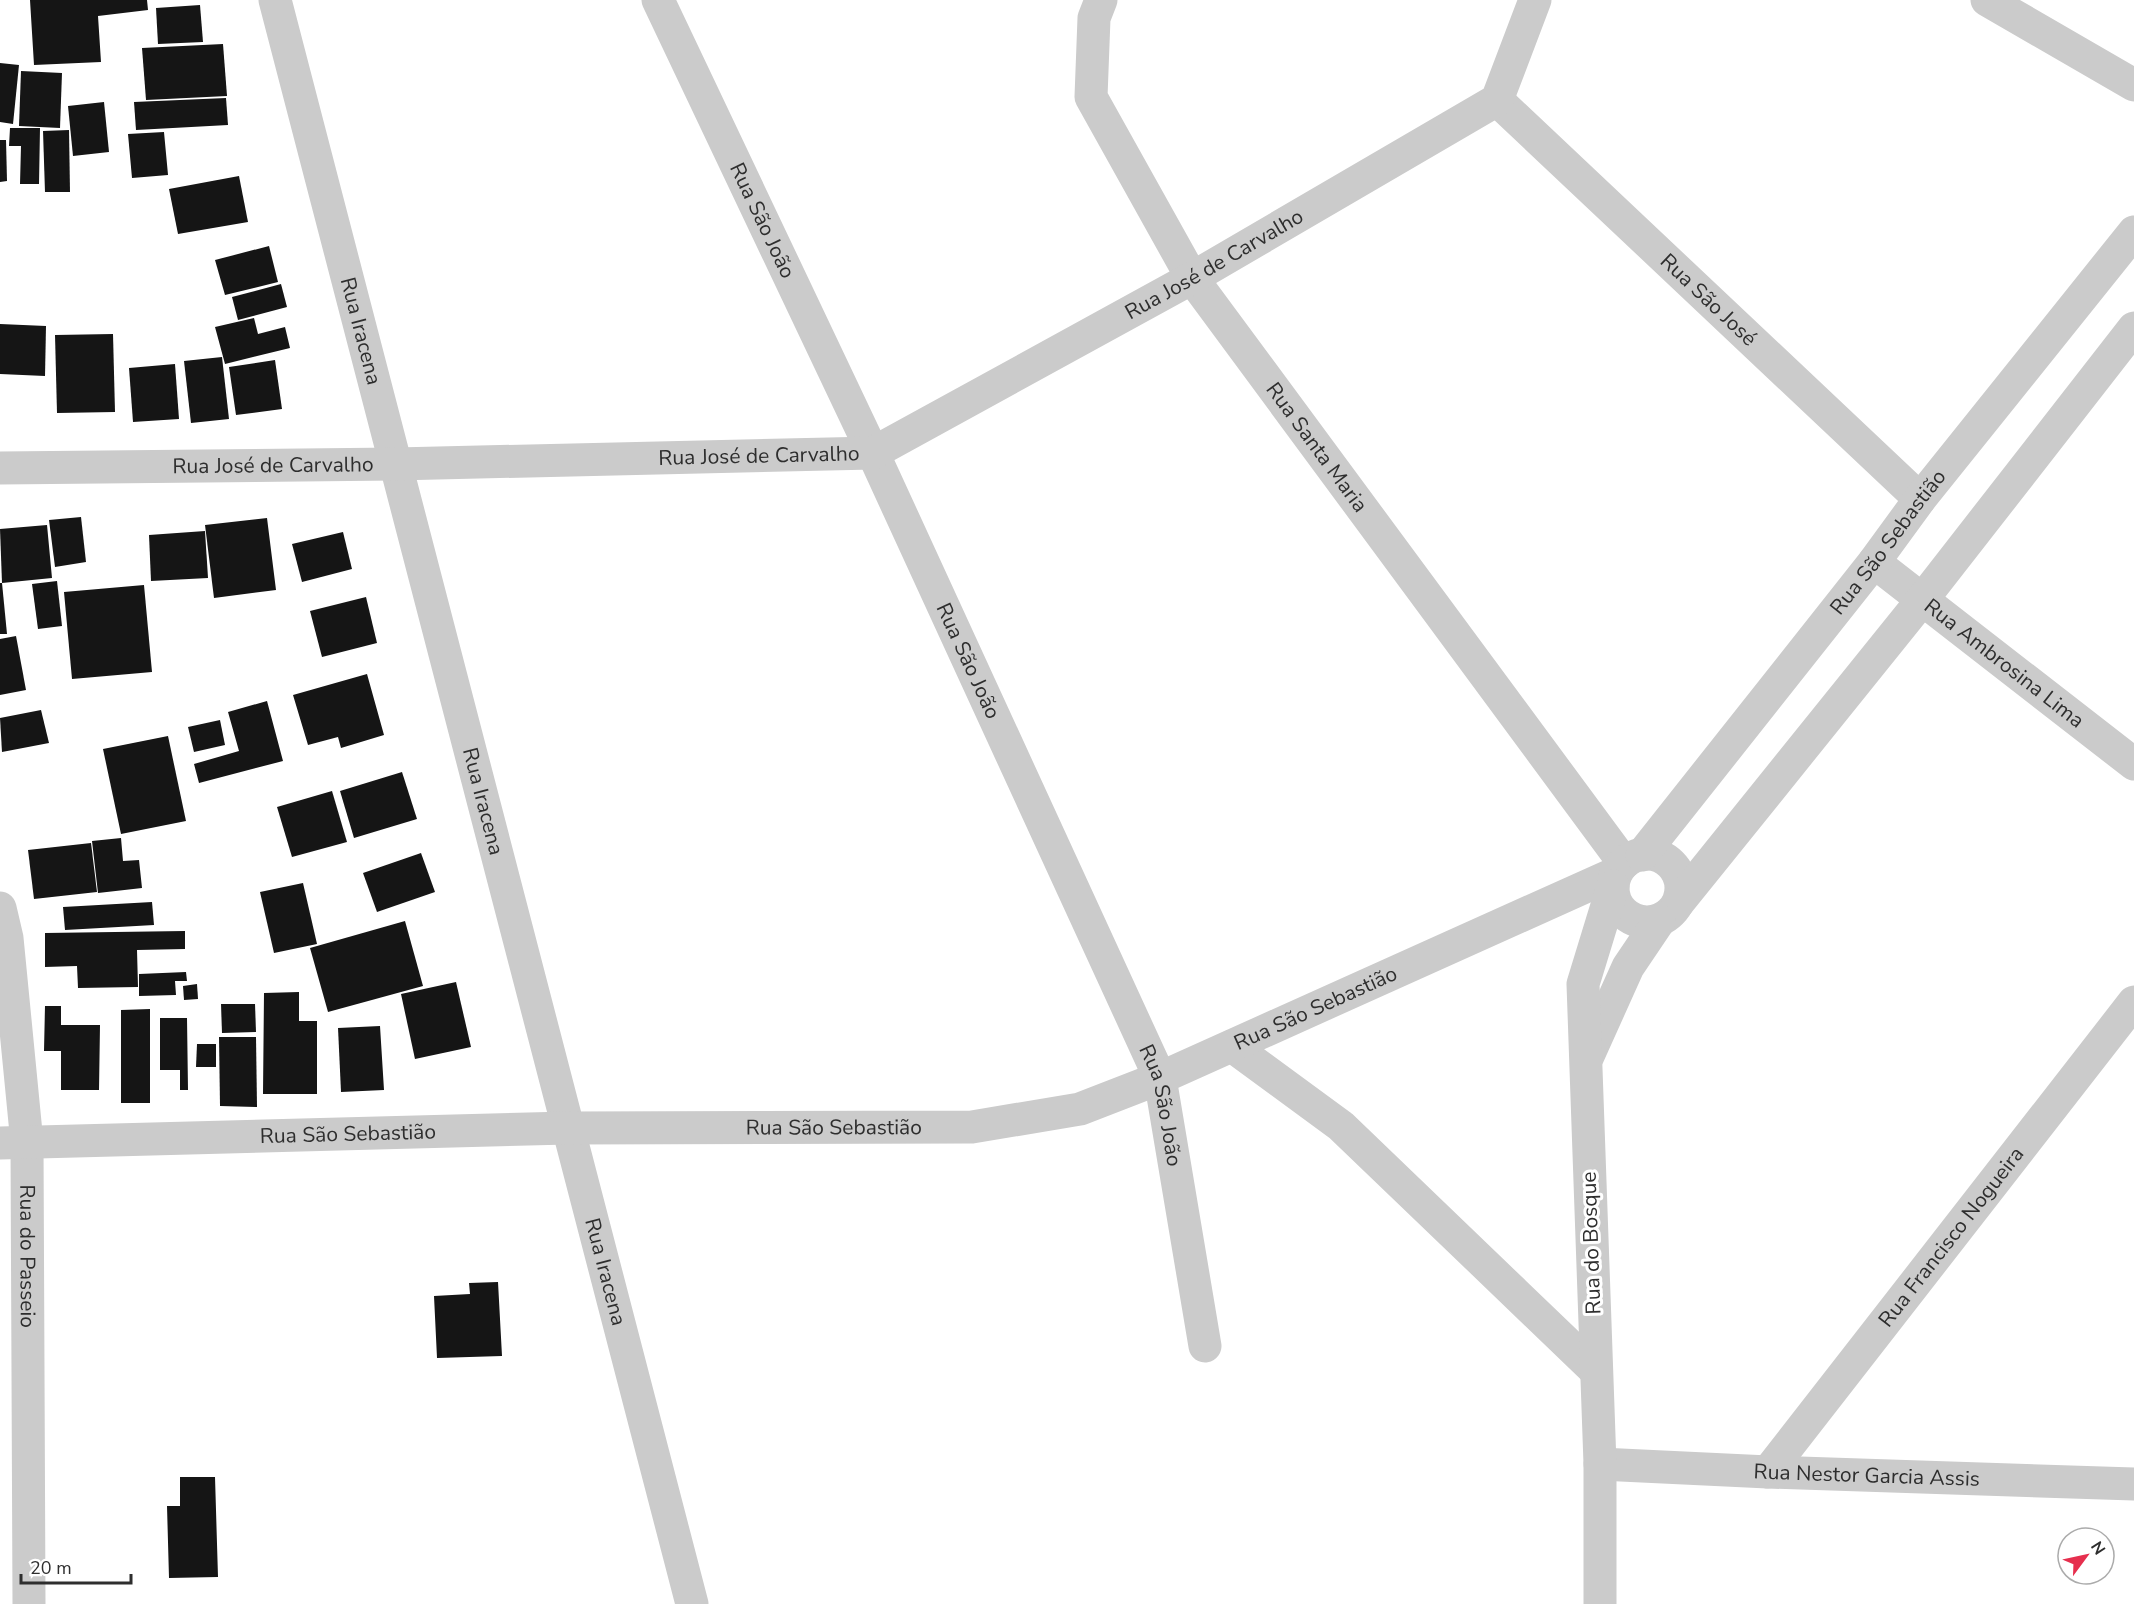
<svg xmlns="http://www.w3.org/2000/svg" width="2134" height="1604" font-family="'Nunito Sans',sans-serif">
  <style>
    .building { fill: #151515 }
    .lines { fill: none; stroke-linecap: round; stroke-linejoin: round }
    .minor { stroke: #cbcbcb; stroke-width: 33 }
    .tertiary { stroke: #cbcbcb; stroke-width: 33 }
    .labels { text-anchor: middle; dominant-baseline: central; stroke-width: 6; stroke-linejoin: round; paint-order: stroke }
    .street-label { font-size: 21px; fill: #2e2e2e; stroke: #fff }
  </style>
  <rect width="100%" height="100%" fill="#fff"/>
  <g class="building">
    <path d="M30,0h117l1,10 -50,6 3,46 -67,3z"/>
    <path d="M200,5l3,37 -45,2 -2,-36z"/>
    <path d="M223,44l4,52 -81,4 -4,-52z"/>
    <path d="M0,63l19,2 -6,59 -13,-2z"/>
    <path d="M21,71l41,2 -2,55 -41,-2z"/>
    <path d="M226,98l2,27 -92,5 -2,-28z"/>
    <path d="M104,102l5,50 -36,4 -5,-50z"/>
    <path d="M10,128h30l-1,56h-19l1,-38h-12z"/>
    <path d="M69,130l1,62h-25l-2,-61z"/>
    <path d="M164,132l4,43 -36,3 -4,-44z"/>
    <path d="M0,140h6l1,41 -7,1z"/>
    <path d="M239,176l9,46 -70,12 -9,-45z"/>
    <path d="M269,246l9,36 -53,13 -10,-35z"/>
    <path d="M281,284l6,23 -49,13 -6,-23z"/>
    <path d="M254,318l4,16 27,-7 5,21 -65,16 -10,-37z"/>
    <path d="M0,324l46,2 -1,50 -45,-2z"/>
    <path d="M113,334l2,78 -58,1 -2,-78z"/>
    <path d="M222,357l7,62 -38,4 -7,-62z"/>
    <path d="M275,360l7,49 -46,6 -7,-48z"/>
    <path d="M175,364l4,55 -46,3 -4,-54z"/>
    <path d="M81,517l5,45 -31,5 -6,-47z"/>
    <path d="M267,518l9,72 -62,8 -9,-73z"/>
    <path d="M47,525l5,53 -50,5 -2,-54z"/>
    <path d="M205,531l3,47 -57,3 -2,-46z"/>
    <path d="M343,532l9,37 -50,13 -10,-38z"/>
    <path d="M57,581l5,45 -24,3 -6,-45z"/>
    <path d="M0,583h2l5,51h-7z"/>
    <path d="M144,585l8,87 -80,7 -8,-87z"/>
    <path d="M366,597l11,46 -55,14 -12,-46z"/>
    <path d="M16,636l10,54 -26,5v-56z"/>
    <path d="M367,674l17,61 -43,13 -3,-11 -30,8 -15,-50z"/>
    <path d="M267,701l16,60 -84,22 -5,-19 45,-13 -11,-39z"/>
    <path d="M41,710l8,33 -47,9 -2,-34z"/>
    <path d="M220,720l5,25 -31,7 -6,-25z"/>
    <path d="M168,736l18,85 -65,13 -18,-85z"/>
    <path d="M402,772l15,47 -63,19 -14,-47z"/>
    <path d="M332,791l15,51 -55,15 -15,-50z"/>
    <path d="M121,838l2,23 16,-1 3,28 -44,5 -6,-52z"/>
    <path d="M91,843l6,49 -63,7 -6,-49z"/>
    <path d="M421,853l14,39 -58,20 -14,-39z"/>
    <path d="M303,883l14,61 -43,9 -14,-61z"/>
    <path d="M152,902l2,23 -89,5 -2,-23z"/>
    <path d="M405,921l18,65 -95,26 -18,-64z"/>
    <path d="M185,931v18l-48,1 1,37 -60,1 -1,-22 -32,1v-34z"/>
    <path d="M186,972l1,9h-12l1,14 -37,1v-22z"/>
    <path d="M456,982l15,65 -56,12 -14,-65z"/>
    <path d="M197,984l1,15 -14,1 -1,-14z"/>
    <path d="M299,992v29h18v73h-54l1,-101z"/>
    <path d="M221,1004h34l1,28 -34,1z"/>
    <path d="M45,1006h16v19h39l-1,65h-38v-39h-17z"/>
    <path d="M150,1009v94h-29v-93z"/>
    <path d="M160,1018h27l1,72h-8v-20h-20z"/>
    <path d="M380,1026l4,64 -43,2 -3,-64z"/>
    <path d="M219,1037h37l1,70 -37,-1z"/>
    <path d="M197,1044h19v23h-20z"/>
    <path d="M498,1282l4,74 -65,2 -3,-62 36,-2 -1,-11z"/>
    <path d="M180,1477h35l3,100 -49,1 -2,-72h13z"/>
  </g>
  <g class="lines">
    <g class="minor">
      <path id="s1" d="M275,0l417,1604"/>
      <path id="s2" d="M658,0l215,453 287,625 45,268"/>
      <path id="s3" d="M1101,0l-7,18 -3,79 101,181 432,585"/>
      <path d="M1987,0l147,85"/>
      <path id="s4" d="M1497,100l423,399"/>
      <path id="s5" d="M0,468l396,-4 477,-11 319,-175 305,-178 38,-100"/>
      <path id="s6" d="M1874,562l260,202"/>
      <path id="s7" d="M0,908l7,30 20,205 2,461"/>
      <path d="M1232,1046l109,80 255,245"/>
      <path id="s8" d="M0,1143l568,-15 404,-1 108,-18 80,-31 456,-205"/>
      <path id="s9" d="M1600,1464l168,8 366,12"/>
      <path id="s10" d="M1768,1472l366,-470"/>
    </g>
    <g class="tertiary">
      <circle cx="1647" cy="888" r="34"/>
      <path id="s11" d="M1642,855l232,-293 46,-63 214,-267"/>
      <path d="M1678,903l244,-303 212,-272"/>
      <path d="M1588,1056l40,-89 31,-46"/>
      <path d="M1600,1604v-140l-17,-480 30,-98"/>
    </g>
  </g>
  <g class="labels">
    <g class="street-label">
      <text stroke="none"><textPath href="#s2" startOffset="244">Rua São João</textPath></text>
      <text stroke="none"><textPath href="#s5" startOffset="1263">Rua José de Carvalho</textPath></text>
      <text stroke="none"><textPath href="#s4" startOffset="291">Rua São José</textPath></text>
      <text stroke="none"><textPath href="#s1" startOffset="342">Rua Iracena</textPath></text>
      <text stroke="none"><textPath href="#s3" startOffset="516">Rua Santa Maria</textPath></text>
      <text stroke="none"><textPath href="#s5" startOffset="759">Rua José de Carvalho</textPath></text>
      <text stroke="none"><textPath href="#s5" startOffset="273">Rua José de Carvalho</textPath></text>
      <text stroke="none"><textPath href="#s11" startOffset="398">Rua São Sebastião</textPath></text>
      <text stroke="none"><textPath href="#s2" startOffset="730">Rua São João</textPath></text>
      <text stroke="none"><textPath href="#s6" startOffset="165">Rua Ambrosina Lima</textPath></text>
      <text stroke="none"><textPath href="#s1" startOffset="828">Rua Iracena</textPath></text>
      <text stroke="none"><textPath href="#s8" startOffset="1338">Rua São Sebastião</textPath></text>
      <text stroke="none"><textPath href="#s2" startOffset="1216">Rua São João</textPath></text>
      <text stroke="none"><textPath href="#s8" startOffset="834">Rua São Sebastião</textPath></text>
      <text stroke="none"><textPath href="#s8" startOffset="348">Rua São Sebastião</textPath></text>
      <text stroke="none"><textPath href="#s10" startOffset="298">Rua Francisco Nogueira</textPath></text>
      <text transform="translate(1591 1243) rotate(-92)">Rua do Bosque</text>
      <text stroke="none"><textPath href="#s7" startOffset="350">Rua do Passeio</textPath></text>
      <text stroke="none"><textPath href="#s1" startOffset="1314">Rua Iracena</textPath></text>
      <text stroke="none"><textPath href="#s9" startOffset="267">Rua Nestor Garcia Assis</textPath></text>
    </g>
  </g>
  <g transform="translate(2086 1556) rotate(57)"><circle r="28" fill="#ffffff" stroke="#ababab" stroke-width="1.5"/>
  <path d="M0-4.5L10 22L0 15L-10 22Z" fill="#e62f4e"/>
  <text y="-9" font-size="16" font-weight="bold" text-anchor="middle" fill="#2e2e2e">N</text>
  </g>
  <path d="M21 1574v9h110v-9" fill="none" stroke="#2e2e2e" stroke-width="3"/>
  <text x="30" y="1574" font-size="18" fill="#2e2e2e" stroke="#ffffff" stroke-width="4.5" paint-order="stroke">20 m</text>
</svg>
